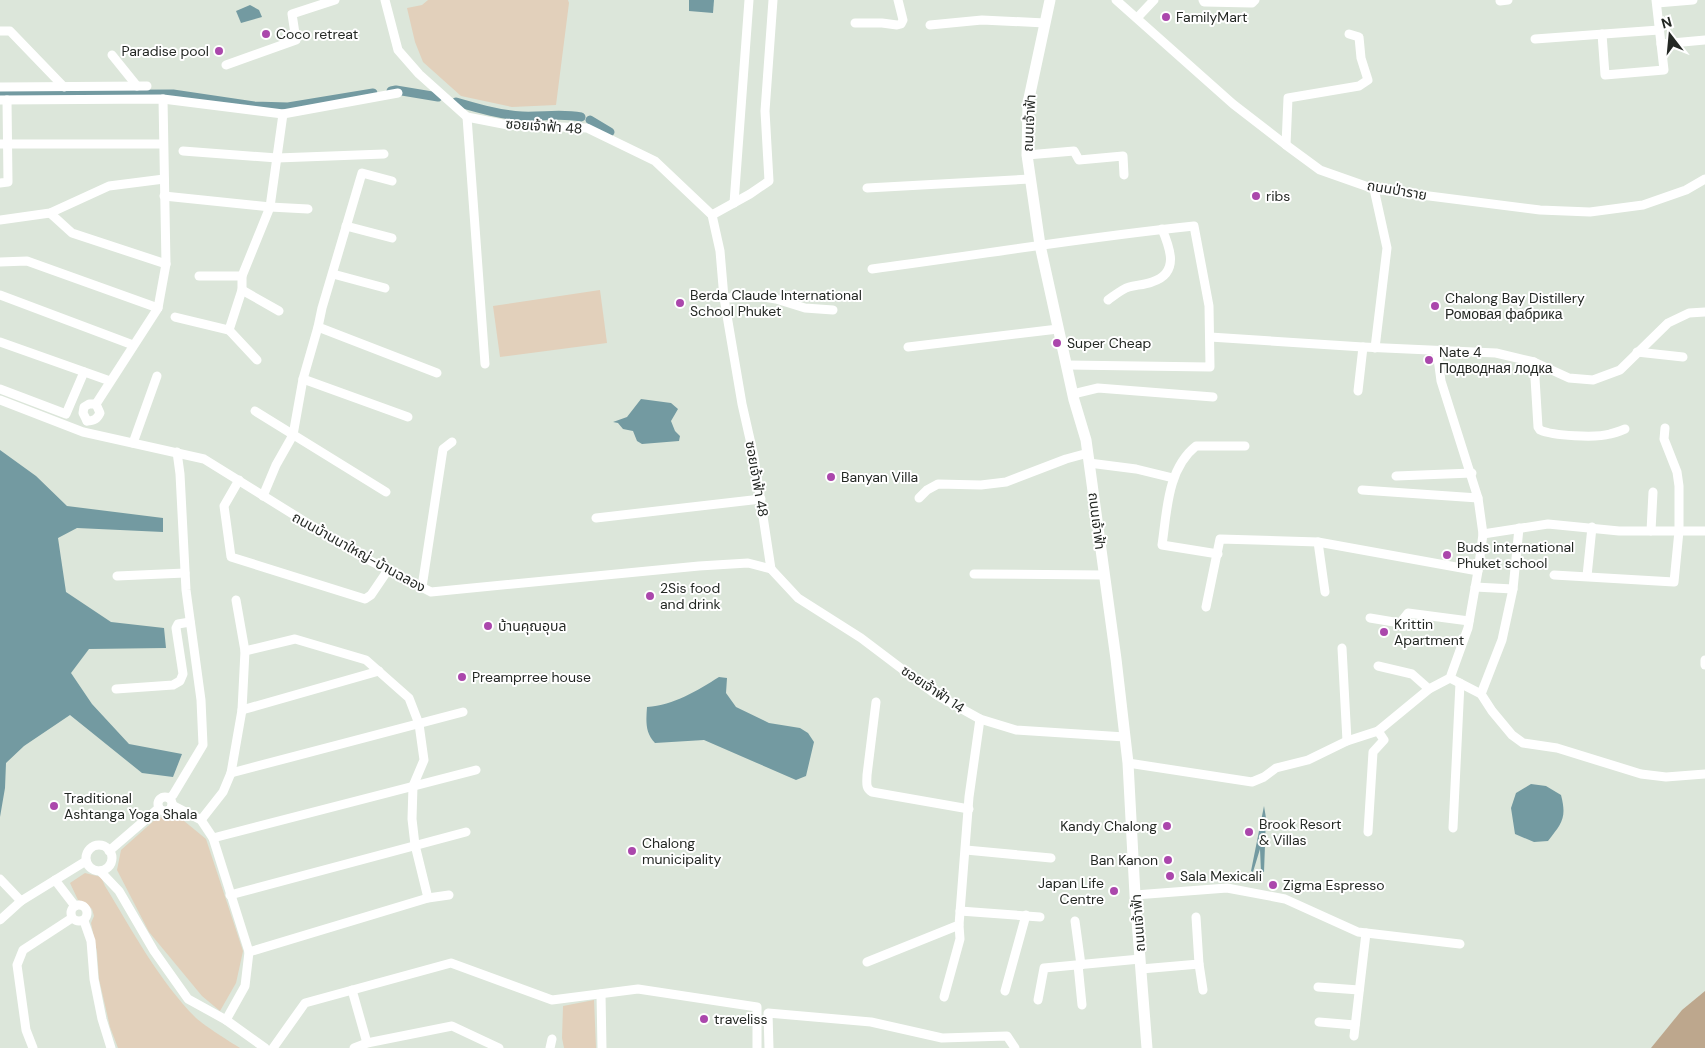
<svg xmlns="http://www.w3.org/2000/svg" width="1705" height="1048" font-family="'DM Sans','Noto Sans Thai',sans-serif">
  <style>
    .green { fill: #e2d0bb }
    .forest { fill: #bda78d }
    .water { fill: #739aa1 }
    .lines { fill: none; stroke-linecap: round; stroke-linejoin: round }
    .canal { stroke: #739aa1; stroke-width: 9 }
    .minor { stroke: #fff; stroke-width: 9 }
    .major { stroke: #fff; stroke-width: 11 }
    .poi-dot { fill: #ab47ac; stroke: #fff; stroke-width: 2 }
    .labels { text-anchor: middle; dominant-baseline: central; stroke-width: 4; stroke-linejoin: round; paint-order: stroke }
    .poi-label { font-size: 14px; fill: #242824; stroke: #fff; text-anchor: start }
    .street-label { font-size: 14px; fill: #242824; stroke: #fff }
  </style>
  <rect width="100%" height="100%" fill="#dce6da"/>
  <g class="green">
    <path d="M428,0h140l1,3 -13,102 -44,2 -51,-11 -38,-34 -8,-20 -8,-34 15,-3z"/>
    <path d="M600,290l7,53 -107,14 -7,-51z"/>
    <path d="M173,814l5,2 28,23 37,112 -7,32 -16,28 -18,-15 -53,-64 -32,-62 4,-20 36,-32z"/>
    <path d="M85,873l16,4 4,9c27,44 54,95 91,132 10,9 33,23 44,30h-122l-8,-21 -11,-48 -2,-27 -6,-29 3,-7 -2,-7 -6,-6 -8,-3 -8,-17z"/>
    <path d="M594,1000l2,48h-32l-2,-10 1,-32z"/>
  </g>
  <path class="forest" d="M1705,991v57h-54l31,-38z"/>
  <g class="water">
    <path d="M689,0h25l-1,13 -24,-2z"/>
    <path d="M250,5l9,5 3,7 -21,6 -5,-12z"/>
    <path d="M641,399l30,4 7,6 -7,12 4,10 5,5 -1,5 -37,3 -5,-3 -4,-10 -10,-2 -5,-6 -5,-1 14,-5z"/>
    <path d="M0,450l36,26 31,30 96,12v14l-86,-4 -19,10 8,54 45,30 53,6 2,20 -77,1 -18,24 21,31 37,40 53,10 -9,23 -31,-4 -72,-58 -46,31 -18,17 -1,25 -5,29z"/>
    <path d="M719,677l8,1 -1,15 10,14 33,16 31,5 8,5 6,9 -8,34 -10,4 -92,-40 -49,3c-10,-10 -9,-22 -8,-36 27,-2 50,-16 72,-30z"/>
    <path d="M1531,784l15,2 15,9c6,23 1,28 -13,46l-14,1 -19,-8 -4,-26 5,-15z"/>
    <path d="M1264,806l2,12 -2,54h-3l-1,-23 -7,23 -2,-1z"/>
  </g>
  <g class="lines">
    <g class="canal">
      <path d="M391,91l5,-1 42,7"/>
      <path d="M0,95l173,-1 81,12 34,1 85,-14"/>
      <path d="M456,102c21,6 44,13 66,14 20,1 39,-3 59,1"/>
      <path d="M590,120l20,12"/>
    </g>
    <g class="minor">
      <path d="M385,0l13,50 21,24 48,43 41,8 79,3 68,33 57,54 8,36 4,47 18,106 12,53 17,112"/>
      <path d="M1116,0l117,104 53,41 34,25 54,19 166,21 50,2 53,-7 43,-15 19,-11"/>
      <path d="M1203,0l1,2 48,1 3,-3"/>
      <path d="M1500,1l8,-1"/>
      <path d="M1657,3l36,-3"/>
      <path d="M1137,18l17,-18"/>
      <path d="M855,23h27l15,2 4,-1 2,-4 -5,-20"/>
      <path d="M930,25l52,-5 63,3"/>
      <path d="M0,31h10l54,56"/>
      <path d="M1602,34l3,41 59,-5 -8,-70"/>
      <path d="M1535,39l124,-9"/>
      <path d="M1661,44l44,-4"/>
      <path d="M112,55l25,31"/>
      <path d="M226,65l70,-25 -4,-26 43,-14"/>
      <path d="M0,87l147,-1"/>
      <path d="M0,100l163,-1 120,15 115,-21"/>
      <path d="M467,117l18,247"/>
      <path d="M0,144h163"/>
      <path d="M1286,145l2,-47 71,-12 9,-6 -7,-22 -2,-21 -10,-3"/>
      <path d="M183,151l94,7 107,-4"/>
      <path d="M1027,155l47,-4 5,9 44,-4 1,19"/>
      <path d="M0,183l8,-1 -1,-82"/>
      <path d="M867,188l163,-9"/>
      <path d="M1374,189l13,59 -12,100"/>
      <path d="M164,196l106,11 38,2"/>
      <path d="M734,203l15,-203"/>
      <path d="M50,213l22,20 94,31"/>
      <path d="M712,215l38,-21 19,-13 -4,-70 8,-111"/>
      <path d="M0,220l50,-7 59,-27 55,-7"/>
      <path d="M346,226l46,12"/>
      <path d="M0,262l27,-1 131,47"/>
      <path d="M872,269c107,-14 214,-32 322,-43l15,80 1,61 -143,-2"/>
      <path d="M333,274l52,14"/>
      <path d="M199,276h43"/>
      <path d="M242,290l37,21"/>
      <path d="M0,295l133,50"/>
      <path d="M724,298l40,-1 12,2 29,9 28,2"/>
      <path d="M1108,300c7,-5 14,-11 21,-13 7,-2 15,-2 23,-5 28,-9 18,-34 10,-53"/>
      <path d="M175,317l54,13"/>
      <path d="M318,327l119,46"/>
      <path d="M1210,337l153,10 133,6 38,9 35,16 24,2 27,-10 48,-47 21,-10 16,-1"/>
      <path d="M0,342l110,39"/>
      <path d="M908,347l150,-18"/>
      <path d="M1637,352l46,5"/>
      <path d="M257,360l-28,-30 13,-40v-14l28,-69 13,-93"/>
      <path d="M1534,362l4,65 2,3c13,6 56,8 70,4 5,-1 10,-3 15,-5"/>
      <path d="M303,379l105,38"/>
      <path d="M0,389l66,25 18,-42"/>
      <path d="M1358,391l5,-44"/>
      <path d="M1073,394l25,-6 115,9"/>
      <path d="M0,400l83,32 121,27 153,95 74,38 268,-26 49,-3 23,6"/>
      <path d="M96,404l62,-96 8,-44 -3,-165"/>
      <path d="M255,411l131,81"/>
      <path d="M87,421l-4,-8 1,-6 5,-3h7"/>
      <path d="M87,421c7,0 10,-2 13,-8l-4,-9"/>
      <path d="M133,443l24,-67"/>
      <path d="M1089,463l47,6 37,9"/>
      <path d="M1396,476l76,-3"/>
      <path d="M239,480l-15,26 7,51 134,42 6,-4 17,-25"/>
      <path d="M1362,490l116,8"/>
      <path d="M263,496l13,-31 17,-30 10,-56 15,-52 4,-19 40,-135 30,8"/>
      <path d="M919,498l8,-8 11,-6 43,1 25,-3 60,-23 22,-6"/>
      <path d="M596,518l165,-19"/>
      <path d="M1651,531l2,-39"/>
      <path d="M1483,534l65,-10 71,7h86"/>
      <path d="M1318,542l7,50"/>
      <path d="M1218,554l-56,-9c5,-33 5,-76 34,-99h49"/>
      <path d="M771,569l27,29 63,40 74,56 45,25 36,11 109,7"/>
      <path d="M974,574l130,1"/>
      <path d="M1554,575l120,7 5,-51v-45l-2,-14 -13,-33 1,-11"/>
      <path d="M117,576l68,-3"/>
      <path d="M1587,576l5,-49"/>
      <path d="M422,587l21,-138 9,-7"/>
      <path d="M1475,587l38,2"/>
      <path d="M236,600l9,51"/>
      <path d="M1206,607l14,-68 98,3 160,29"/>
      <path d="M1370,618l30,5 8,-10 61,8"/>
      <path d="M1342,648l5,93"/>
      <path d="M1705,660v5"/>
      <path d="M1378,666l34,8 17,15"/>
      <path d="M1450,678l31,16 11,17 20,24 11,8 34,5 84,26 25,3 39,-3"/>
      <path d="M116,689l57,-4 7,-4 3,-7 -7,-46 2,-4 12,-2"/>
      <path d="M1481,694l21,-54 11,-51 6,-61"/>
      <path d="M876,702l-9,73c0,7 -2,13 5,17l97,17"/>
      <path d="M242,710l137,-39"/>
      <path d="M1128,763l124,19 12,-5 12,-9 32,-8 39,-19 31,-10 51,-42 21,-11 18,-50 10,-57 5,-37 -5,-36 -37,-117 -4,-30"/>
      <path d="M231,773l232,-61"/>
      <circle cx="165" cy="804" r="7"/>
      <path d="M169,798l4,-3 30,-50 -2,-45 -15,-110 -6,-116 -3,-22"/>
      <path d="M172,805l29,15 12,18 36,114 -4,34 -19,34"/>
      <path d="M201,820l22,-28 8,-19 11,-63 3,-59 50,-12 71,21 43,38 10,26 5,36 -11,26 -1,33 3,26 13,53"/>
      <path d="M1453,828l7,-145"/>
      <path d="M1368,832l5,-80 11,-12 -6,-9"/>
      <path d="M213,838l263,-68"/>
      <circle cx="99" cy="858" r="13"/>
      <path d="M966,850l85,8"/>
      <path d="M109,851l50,-43"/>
      <path d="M100,871l19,20 35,60 34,48 38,21 39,28"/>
      <path d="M0,879l21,22"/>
      <path d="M55,880l20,26"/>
      <path d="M230,895l236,-63"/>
      <path d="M1135,895l92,-7 58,11 73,33 102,12"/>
      <circle cx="79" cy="913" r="8"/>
      <path d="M960,911l80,6"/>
      <path d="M0,920l21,-19 65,-40"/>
      <path d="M84,921l7,20 3,38 8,40 9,29"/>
      <path d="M1075,921l6,44"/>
      <path d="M249,952l179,-54 21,-3"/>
      <path d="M867,962l92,-37 10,-128 11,-78"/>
      <path d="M1199,964l4,26"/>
      <path d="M1078,965l4,40"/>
      <path d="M1141,969l58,-5 -3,-47"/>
      <path d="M1318,987l41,3"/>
      <path d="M352,990l15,53"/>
      <path d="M1005,991l21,-76"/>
      <path d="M601,994l1,54"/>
      <path d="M944,997l16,-58 -1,-14"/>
      <path d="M1038,1000l6,-32 96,-9"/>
      <path d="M1319,1022l36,3"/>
      <path d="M1354,1036l12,-103"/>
      <path d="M33,1048l-7,-18 -9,-65 6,-15 49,-32"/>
      <path d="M273,1048l32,-45 146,-40 101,37 86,-11 119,18v41"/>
      <path d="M354,1048l13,-5 85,-17 47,22"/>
      <path d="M550,1048l2,-9"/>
      <path d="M769,1048l-1,-35 103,9 71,16 65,-2 8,12"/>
    </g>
    <path class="major" d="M1050,0l-22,103 -1,52 13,90 34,155 12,40 30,219 12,104 7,132 12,153"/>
  </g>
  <g class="poi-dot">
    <circle cx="1166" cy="17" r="5"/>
    <circle cx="266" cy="34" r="5"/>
    <circle cx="219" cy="51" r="5"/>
    <circle cx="1256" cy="196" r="5"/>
    <circle cx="680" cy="303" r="5"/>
    <circle cx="1435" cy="306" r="5"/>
    <circle cx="1057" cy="343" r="5"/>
    <circle cx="1429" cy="360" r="5"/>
    <circle cx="831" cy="477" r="5"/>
    <circle cx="1447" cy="555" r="5"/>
    <circle cx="650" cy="596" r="5"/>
    <circle cx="488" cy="626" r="5"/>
    <circle cx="1384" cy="632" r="5"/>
    <circle cx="462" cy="677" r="5"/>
    <circle cx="54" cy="806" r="5"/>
    <circle cx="1167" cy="826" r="5"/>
    <circle cx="1249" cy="832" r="5"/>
    <circle cx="632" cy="851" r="5"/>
    <circle cx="1168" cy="860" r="5"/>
    <circle cx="1170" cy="876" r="5"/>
    <circle cx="1273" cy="885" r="5"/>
    <circle cx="1114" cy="891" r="5"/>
    <circle cx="704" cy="1019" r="5"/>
  </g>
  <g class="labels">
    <g class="poi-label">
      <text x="1176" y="17">FamilyMart</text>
      <text x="276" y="34">Coco retreat</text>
      <text x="209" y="51" text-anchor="end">Paradise pool</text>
      <text x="1266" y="196">ribs</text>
      <text x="690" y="295">Berda Claude International<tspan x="690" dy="16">School Phuket</tspan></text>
      <text x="1445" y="298">Chalong Bay Distillery<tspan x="1445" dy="16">Ромовая фабрика</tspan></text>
      <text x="1067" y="343">Super Cheap</text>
      <text x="1439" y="352">Nate 4<tspan x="1439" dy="16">Подводная лодка</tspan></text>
      <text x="841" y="477">Banyan Villa</text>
      <text x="1457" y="547">Buds international<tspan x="1457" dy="16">Phuket school</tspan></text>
      <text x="660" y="588">2Sis food<tspan x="660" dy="16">and drink</tspan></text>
      <text x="1394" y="624">Krittin<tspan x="1394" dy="16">Apartment</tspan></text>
      <text x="498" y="626">บ้านคุณอุบล</text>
      <text x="472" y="677">Preamprree house</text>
      <text x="64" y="798">Traditional<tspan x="64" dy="16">Ashtanga Yoga Shala</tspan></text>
      <text x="1259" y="824">Brook Resort<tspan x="1259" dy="16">&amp; Villas</tspan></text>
      <text x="1157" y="826" text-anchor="end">Kandy Chalong</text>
      <text x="642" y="843">Chalong<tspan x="642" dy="16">municipality</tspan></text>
      <text x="1158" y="860" text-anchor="end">Ban Kanon</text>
      <text x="1180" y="876">Sala Mexicali</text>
      <text x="1104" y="883" text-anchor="end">Japan Life<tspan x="1104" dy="16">Centre</tspan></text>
      <text x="1283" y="885">Zigma Espresso</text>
      <text x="714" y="1019">traveliss</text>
    </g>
    <g class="street-label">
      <text transform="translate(1029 123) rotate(-87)">ถนนเจ้าฟ้า</text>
      <text transform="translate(544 126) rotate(4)">ซอยเจ้าฟ้า 48</text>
      <text transform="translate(1397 190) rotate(10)">ถนนป่าราย</text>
      <text transform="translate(757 479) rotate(80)">ซอยเจ้าฟ้า 48</text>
      <text transform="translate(1097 521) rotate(83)">ถนนเจ้าฟ้า</text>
      <text transform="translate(359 552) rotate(29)">ถนนบ้านนาใหญ่-บ้านฉลอง</text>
      <text transform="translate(933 689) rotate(34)">ซอยเจ้าฟ้า 14</text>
      <text transform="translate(1138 923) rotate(-94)">ถนนเจ้าฟ้า</text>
    </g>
  </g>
  <g transform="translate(1670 35) rotate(344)" stroke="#ffffff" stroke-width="4" paint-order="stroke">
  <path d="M0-4L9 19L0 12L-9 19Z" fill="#242824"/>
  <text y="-8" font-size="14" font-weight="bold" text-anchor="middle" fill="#242824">N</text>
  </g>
</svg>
